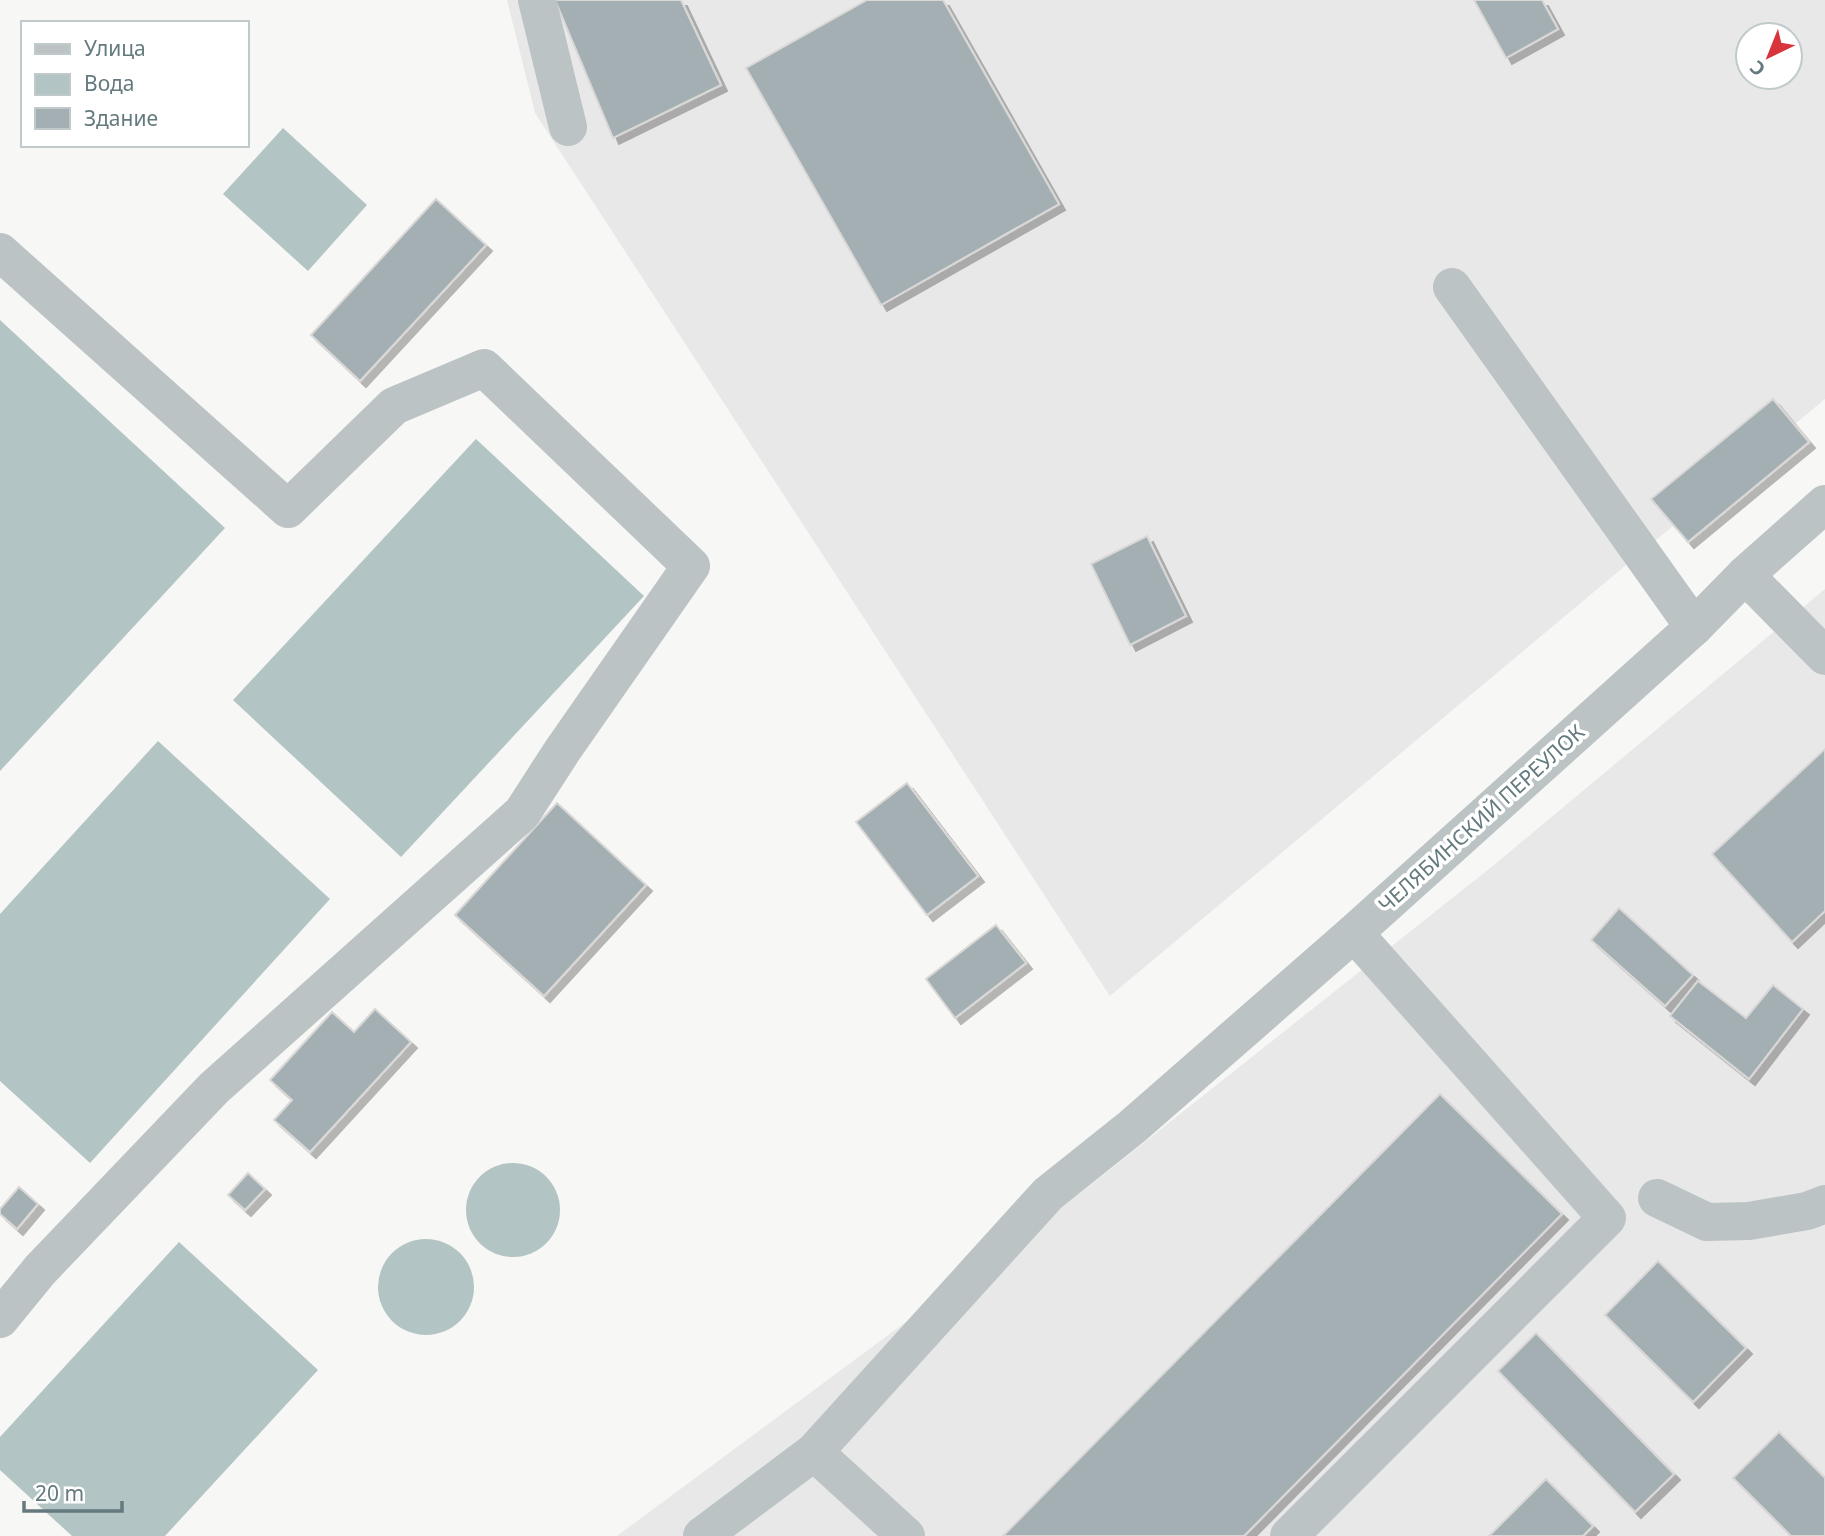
<svg xmlns="http://www.w3.org/2000/svg" width="1825" height="1536" font-family="'Noto Sans',sans-serif">
  <style>
    .built { fill: #e8e8e8; fill-rule: evenodd }
    .water { fill: #b3c4c4 }
    .building { fill: #a3afb2; stroke: #d9d8d7; stroke-width: 2; filter: url(#shadow) }
    .lines { fill: none; stroke-linecap: round; stroke-linejoin: round }
    .minor { stroke: #bcc3c4; stroke-width: 38 }
    .labels { text-anchor: middle; dominant-baseline: central; stroke-width: 7; stroke-linejoin: round; paint-order: stroke }
    .street-label { font-size: 21px; fill: #647a7e; stroke: #fff }
  </style>
  <defs>
    <filter id="shadow"><feDropShadow dx="6" dy="6" stdDeviation="0" flood-color="#0004"/></filter>
  </defs>
  <rect width="100%" height="100%" fill="#f7f7f5"/>
  <g class="built">
    <path d="M507,0h1318v399l-715,597 -575,-883zM1748,35h42v42h-42z"/>
    <path d="M1825,589v947h-1208l471,-349 406,-322z"/>
  </g>
  <g class="water">
    <path d="M283,128l84,77 -59,66 -85,-77z"/>
    <path d="M0,320l225,208 -225,243z"/>
    <path d="M476,439l168,157 -243,261 -168,-157z"/>
    <path d="M158,741l172,158 -240,264 -90,-82v-167z"/>
    <circle cx="513" cy="1210" r="47"/>
    <circle cx="426" cy="1287" r="48"/>
    <path d="M179,1242l139,128 -153,166h-93l-72,-66v-33z"/>
  </g>
  <g class="building">
    <path d="M555,0h126l40,85 -108,53z"/>
    <path d="M867,0h76l116,204 -178,101 -135,-237z"/>
    <path d="M1474,0h68l16,29 -52,29z"/>
    <path d="M436,199l50,46 -126,136 -49,-46z"/>
    <path d="M1773,399l36,43 -121,100 -37,-43z"/>
    <path d="M1147,536l39,80 -56,29 -39,-81z"/>
    <path d="M1825,749v162l-33,31 -80,-88z"/>
    <path d="M907,783l71,93 -51,39 -71,-93z"/>
    <path d="M557,803l89,82 -102,111 -89,-81z"/>
    <path d="M1619,908l74,67 -28,31 -74,-66z"/>
    <path d="M996,925l30,38 -71,55 -29,-39z"/>
    <path d="M1698,981l48,37 27,-33 30,24 -54,70 -79,-63z"/>
    <path d="M375,1009l36,33 -101,110 -36,-32 18,-20 -22,-20 62,-68 22,20z"/>
    <path d="M1440,1094l122,120 -318,322h-241z"/>
    <path d="M248,1173l17,16 -20,21 -17,-15z"/>
    <path d="M19,1187l19,17 -21,25 -17,-15v-5z"/>
    <path d="M1658,1261l88,87 -53,54 -88,-87z"/>
    <path d="M1536,1333l138,141 -39,38 -137,-141z"/>
    <path d="M1779,1432l46,46v58h-34l-58,-58z"/>
    <path d="M1546,1479l47,47 -10,10h-94z"/>
  </g>
  <g class="lines">
    <g class="minor">
      <path d="M537,0l31,127"/>
      <path d="M0,252l288,257 106,-103 90,-38 207,198 -129,185 -40,62 -308,275 -174,182 -40,49"/>
      <path d="M1452,287l242,340"/>
      <path d="M1745,575l80,81"/>
      <path d="M1657,1198l50,24 42,-1 58,-10 18,-7"/>
      <path d="M814,1452l92,84"/>
      <path d="M702,1536l112,-84 234,-258 84,-67 222,-194 340,-306 51,-52 80,-71"/>
      <path d="M1289,1536l318,-318 -253,-285"/>
    </g>
  </g>
  <g class="labels">
    <g class="street-label">
      <text transform="translate(1481 818) rotate(-42)">ЧЕЛЯБИНСКИЙ ПЕРЕУЛОК</text>
    </g>
  </g>
  <rect x="21" y="21" width="228" height="126" fill="#ffffff" stroke="#c1cacb" stroke-width="2"/>
  <rect x="35" y="44" width="35" height="10" fill="#bcc3c4" stroke="#c1cacb" stroke-width="2"/>
  <text x="84" y="56" font-size="21" fill="#647a7e">Улица</text>
  <rect x="35" y="74" width="35" height="21" fill="#b3c4c4" stroke="#c1cacb" stroke-width="2"/>
  <text x="84" y="91" font-size="21" fill="#647a7e">Вода</text>
  <rect x="35" y="108" width="35" height="21" fill="#a3afb2" stroke="#c1cacb" stroke-width="2"/>
  <text x="84" y="126" font-size="21" fill="#647a7e">Здание</text>
  <g transform="translate(1769 56) rotate(223)"><circle r="33" fill="#ffffff" stroke="#c1cacb" stroke-width="2"/>
  <path d="M0-5L12 26L0 18L-12 26Z" fill="#d8343c"/>
  <text y="-10" font-size="19" font-weight="bold" text-anchor="middle" fill="#647a7e">С</text>
  </g>
  <path d="M24 1501v10h98v-10" fill="none" stroke="#647a7e" stroke-width="3.5"/>
  <text x="35" y="1501" font-size="21" fill="#647a7e" stroke="#ffffff" stroke-width="5" paint-order="stroke">20 m</text>
</svg>
